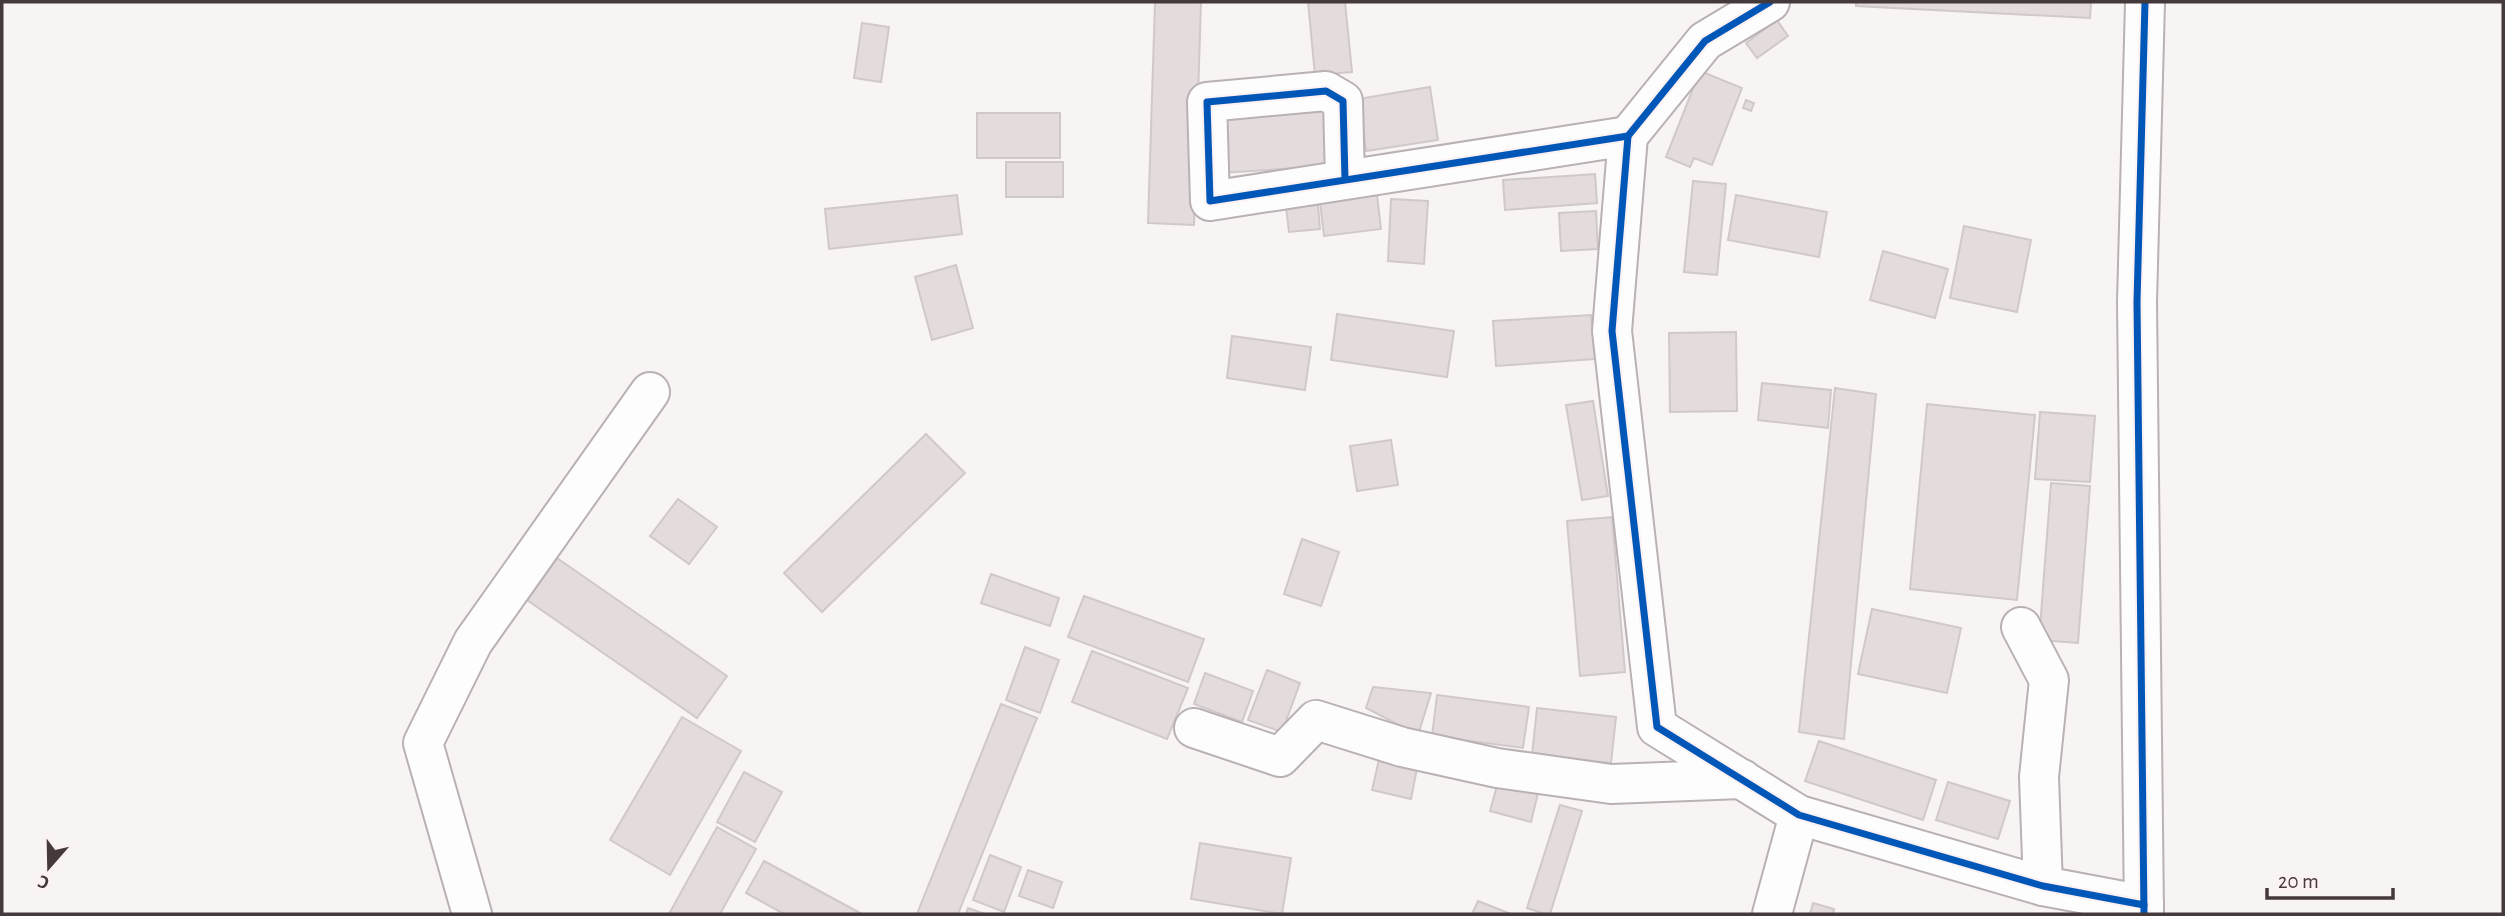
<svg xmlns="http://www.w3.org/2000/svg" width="2505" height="916" font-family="'Alegreya Sans',sans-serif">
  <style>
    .building { fill: #e3dbdc; stroke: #d0c9ca; stroke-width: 2 }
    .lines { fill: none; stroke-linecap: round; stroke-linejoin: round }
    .minor-casing { stroke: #b9b1b3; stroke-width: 42 }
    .minor { stroke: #fefdfd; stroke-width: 38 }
    .cycleway-casing { stroke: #fcf1f3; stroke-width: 11 }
    .cycleway { stroke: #0057b8; stroke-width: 7 }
  </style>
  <rect width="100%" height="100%" fill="#f9f4f4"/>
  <g class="building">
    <path d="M1155,2h46l-7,223 -46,-2z"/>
    <path d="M1308,2h37l7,70 -37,3z"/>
    <path d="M1856,2h235l-1,16 -234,-12z"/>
    <path d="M1777,20l11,16 -31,22 -11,-15z"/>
    <path d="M862,23l27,4 -8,55 -27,-4z"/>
    <path d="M1700,71l42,17 -30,77 -18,-7 -4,9 -24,-10z"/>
    <path d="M1430,87l8,53 -72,11 -8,-52z"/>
    <path d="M1746,100l8,3 -3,8 -8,-3z"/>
    <path d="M1325,108l4,58 -109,7 -4,-58z"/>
    <rect x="977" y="113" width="83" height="45"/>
    <rect x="1006" y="162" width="57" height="35"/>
    <path d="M1595,174l2,29 -92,7 -2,-30z"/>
    <path d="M1693,181l33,3 -9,91 -33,-3z"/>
    <path d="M957,195l5,39 -133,15 -4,-40z"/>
    <path d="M1377,195l4,34 -57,7 -4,-34z"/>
    <path d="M1736,195l91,17 -8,45 -91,-17z"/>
    <path d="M1391,199l37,2 -4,63 -36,-3z"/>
    <path d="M1318,205l2,24 -31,3 -3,-25z"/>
    <path d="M1596,211l2,38 -37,2 -2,-38z"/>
    <path d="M1964,226l67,14 -14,72 -67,-14z"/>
    <path d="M1883,251l65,18 -13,49 -65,-18z"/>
    <path d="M956,265l17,63 -41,12 -17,-63z"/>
    <path d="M1337,314l117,17 -7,46 -116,-17z"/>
    <path d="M1591,315l4,44 -99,7 -3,-45z"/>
    <path d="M1736,332l1,79 -67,1 -1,-79z"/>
    <path d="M1232,336l79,11 -6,43 -78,-12z"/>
    <path d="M1762,383l69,7 -3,38 -70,-8z"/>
    <path d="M1835,388l41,6 -32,345 -45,-7z"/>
    <path d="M1593,401l15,95 -26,4 -16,-95z"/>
    <path d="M1927,404l108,11 -18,185 -107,-11z"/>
    <path d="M2040,412l55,4 -5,66 -55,-3z"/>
    <path d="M926,434l39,39 -143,139 -38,-39z"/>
    <path d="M1391,440l7,45 -41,6 -7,-45z"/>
    <path d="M2051,483l39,3 -12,157 -39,-3z"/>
    <path d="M678,499l39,28 -28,37 -39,-28z"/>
    <path d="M1612,517l13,155 -45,4 -13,-155z"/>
    <path d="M1302,539l37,13 -18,54 -37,-12z"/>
    <path d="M557,558l170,118 -30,42 -170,-118z"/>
    <path d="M991,574l68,24 -9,28 -69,-23z"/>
    <path d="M1084,596l120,43 -16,43 -120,-45z"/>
    <path d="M1872,609l89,19 -14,65 -89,-19z"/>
    <path d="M1025,647l34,13 -19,53 -34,-13z"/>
    <path d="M1092,651l96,37 -21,51 -95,-37z"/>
    <path d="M1267,670l33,13 -18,49 -34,-12z"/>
    <path d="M1205,673l48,18 -11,31 -48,-18z"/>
    <path d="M1373,687l58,6 -13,42 -52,-27z"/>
    <path d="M1437,695l92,12 -6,41 -91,-12z"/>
    <path d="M1001,704l36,14 -79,196h-41z"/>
    <path d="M1537,708l79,9 -5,46 -79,-8z"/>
    <path d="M682,717l59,34 -71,124 -60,-35z"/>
    <path d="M1819,741l117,39 -13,40 -118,-39z"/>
    <path d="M1380,755l38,8 -7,36 -39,-9z"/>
    <path d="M744,772l38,20 -27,50 -38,-20z"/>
    <path d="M1498,782l40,11 -7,29 -41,-11z"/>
    <path d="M1948,782l62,19 -12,38 -62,-19z"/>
    <path d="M1560,805l22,6 -32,103h-5l-18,-6z"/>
    <path d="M717,827l39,22 -36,65h-51z"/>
    <path d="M1200,843l91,15 -9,56 -91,-15z"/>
    <path d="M990,855l31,12 -17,45 -31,-12z"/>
    <path d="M764,861l98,53h-78l-38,-21z"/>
    <path d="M1028,870l34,12 -9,26 -34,-12z"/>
    <path d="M1478,901l33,13h-39z"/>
    <path d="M1813,903l21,6 -1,5h-23z"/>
    <path d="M968,908l17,6h-19z"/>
  </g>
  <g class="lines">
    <g class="minor-casing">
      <g id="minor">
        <path d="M1770,2l-65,39 -77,95 -16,195 45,396 142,88 244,71 101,19"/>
        <path d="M1345,180l-2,-79 -17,-10 -119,11 3,99 418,-65"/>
        <path d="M2021,627l28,53 -10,97 4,109"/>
        <path d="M1194,728l86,29 36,-37 86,27 95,21 114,16 131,-5"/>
        <path d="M472,914l-49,-171 50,-101 177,-250"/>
        <path d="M1772,914l27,-99"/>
        <path d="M2144,914l-7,-612 8,-300"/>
      </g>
    </g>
    <use href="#minor" class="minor"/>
    <g class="cycleway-casing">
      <g id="cycleway">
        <path d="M1770,2l-65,39 -77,95 -16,195 45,396 142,88 244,71 101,19"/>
        <path d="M1345,180l-2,-79 -17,-10 -119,11 3,99 418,-65"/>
        <path d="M2144,914l-7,-612 8,-300"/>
      </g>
    </g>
    <use href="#cycleway" class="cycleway"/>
  </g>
  <rect width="2505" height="916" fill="none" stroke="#44393b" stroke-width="7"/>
  <g transform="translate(49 867) rotate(200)" stroke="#fcf1f3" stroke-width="5" paint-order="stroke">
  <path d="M0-5L12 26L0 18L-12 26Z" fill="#44393b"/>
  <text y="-10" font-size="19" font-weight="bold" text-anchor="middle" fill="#44393b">С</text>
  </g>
  <path d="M2267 888v10h126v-10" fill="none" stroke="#44393b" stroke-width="3.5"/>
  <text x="2278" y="888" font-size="21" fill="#44393b" stroke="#fcf1f3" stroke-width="5" paint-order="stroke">20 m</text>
</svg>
